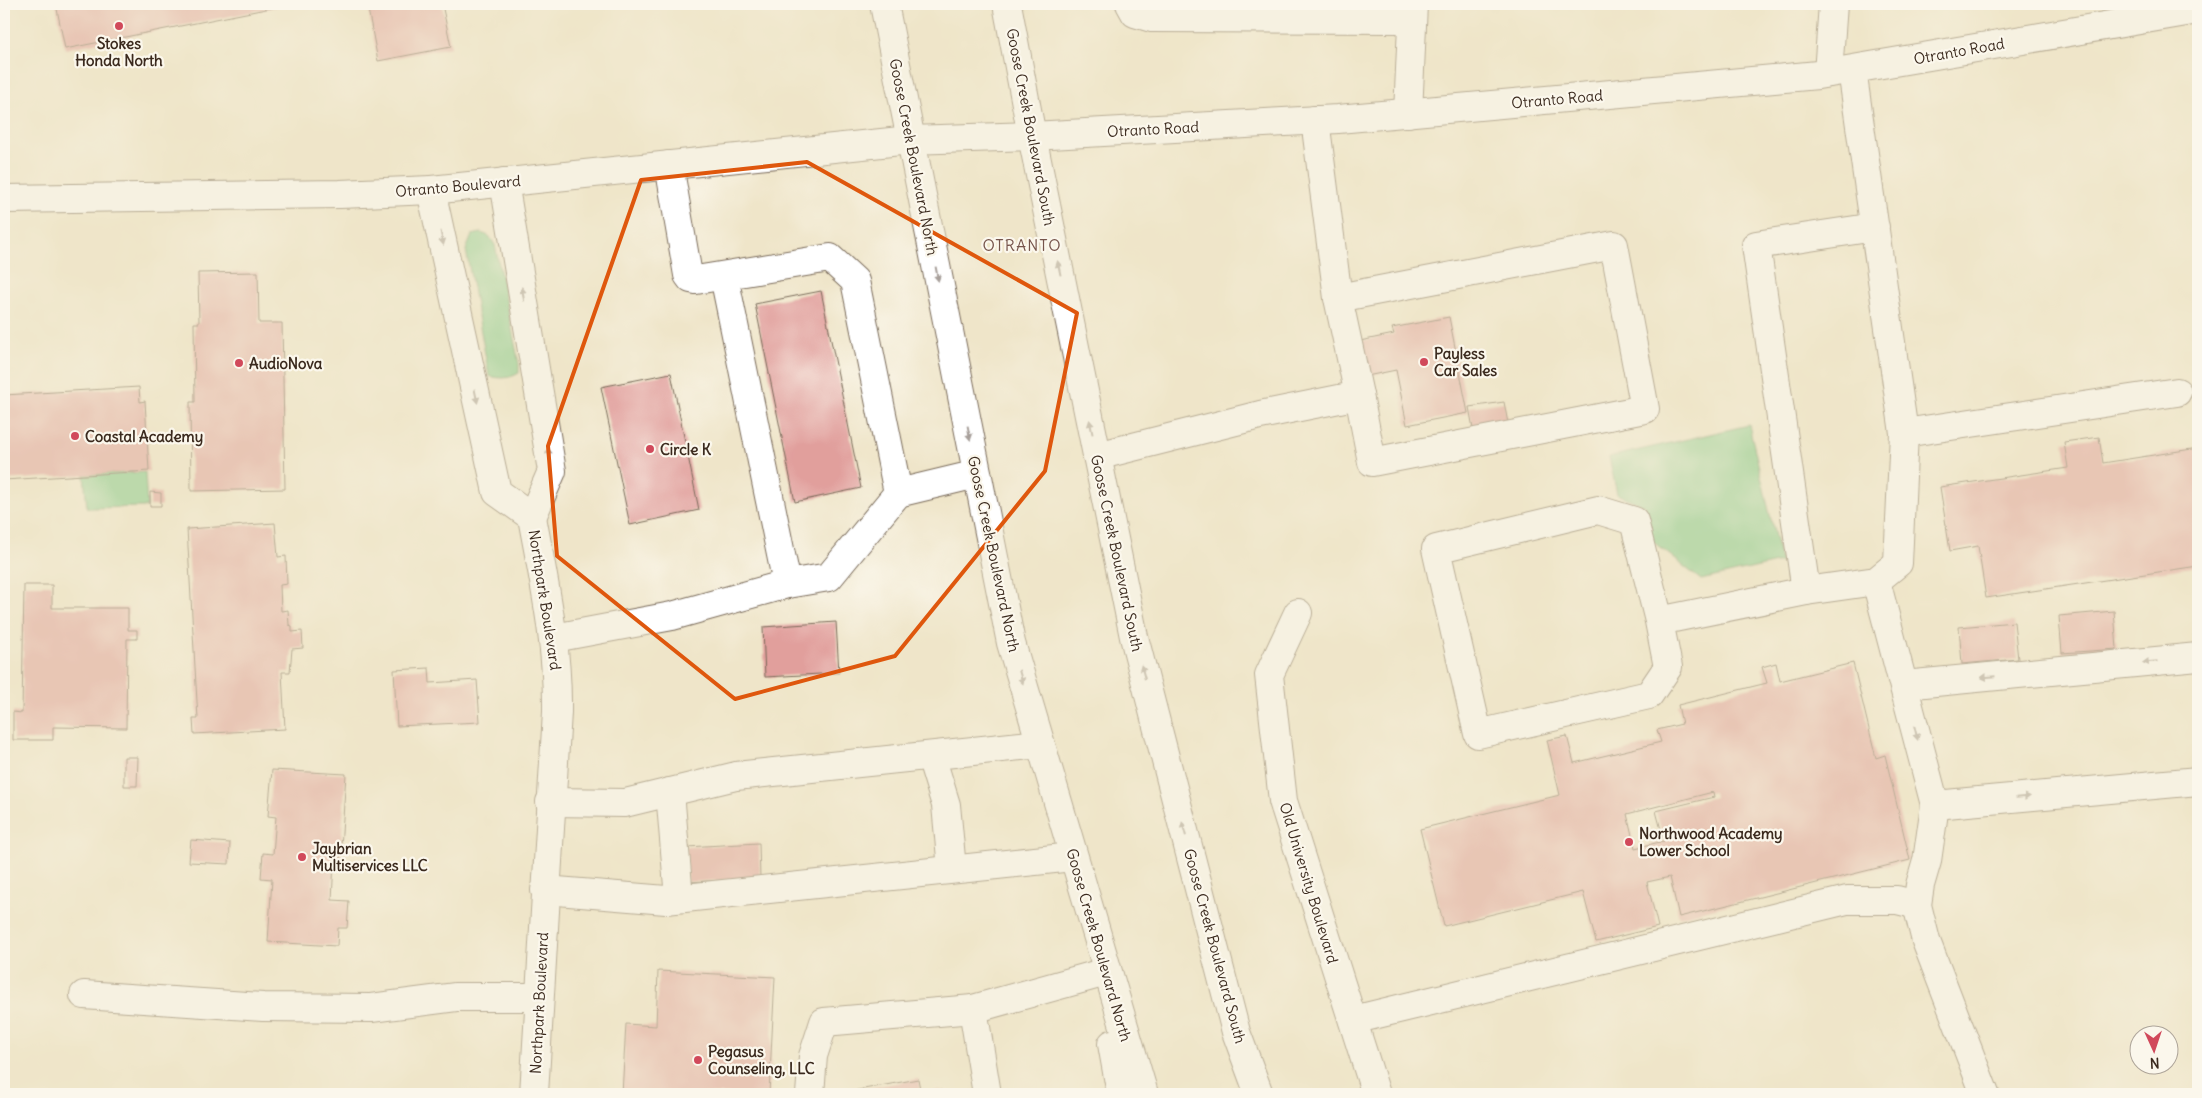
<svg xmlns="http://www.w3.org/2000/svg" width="2202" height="1098" font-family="Delius,sans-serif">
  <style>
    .green { fill: #7eca88; stroke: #5c7a53 }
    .building { fill: #e19f9c; fill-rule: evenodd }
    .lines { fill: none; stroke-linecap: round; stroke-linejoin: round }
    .minor-casing { stroke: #7a6b5a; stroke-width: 30 }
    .highway-casing { stroke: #7a6b5a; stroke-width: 30 }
    .minor { stroke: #fff; stroke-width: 28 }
    .highway { stroke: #fff; stroke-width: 28 }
    .oneway { fill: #a79f9a }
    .marked { fill: none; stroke: #df570d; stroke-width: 4; stroke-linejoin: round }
    .poi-dot { fill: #d1495b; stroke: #fbf7ec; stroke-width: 2 }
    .labels { text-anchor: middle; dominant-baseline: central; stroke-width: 4.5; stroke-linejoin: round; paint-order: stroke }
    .poi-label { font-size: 15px; font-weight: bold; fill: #3b2a1e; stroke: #fbf7ec; text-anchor: start }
    .street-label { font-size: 15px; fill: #3b2a1e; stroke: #fbf7ec }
    .neighbourhood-label { font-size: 16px; letter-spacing: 1px; fill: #75534a; stroke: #fbf7ec }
  </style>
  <rect width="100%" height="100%" fill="#fbf7ec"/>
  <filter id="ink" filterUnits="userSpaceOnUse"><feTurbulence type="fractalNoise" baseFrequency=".02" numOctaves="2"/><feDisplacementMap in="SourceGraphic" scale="10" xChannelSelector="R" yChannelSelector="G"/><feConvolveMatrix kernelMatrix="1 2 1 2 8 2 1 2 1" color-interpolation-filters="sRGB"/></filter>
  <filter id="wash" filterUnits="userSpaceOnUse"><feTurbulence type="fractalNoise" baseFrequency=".0096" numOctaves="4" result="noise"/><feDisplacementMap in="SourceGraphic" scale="20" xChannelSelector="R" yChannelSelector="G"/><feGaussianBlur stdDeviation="1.12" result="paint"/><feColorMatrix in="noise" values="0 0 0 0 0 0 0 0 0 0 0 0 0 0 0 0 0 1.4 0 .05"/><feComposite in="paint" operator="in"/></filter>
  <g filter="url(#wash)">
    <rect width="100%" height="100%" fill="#efe5c9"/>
    <g class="green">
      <path d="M481,233l8,3 6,9 24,119v9c-10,6 -19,6 -30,3l-23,-126 6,-15z"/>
      <path d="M1749,425l32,137 -80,18 -50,-40 -6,-34 -28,-12 -8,-37z"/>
      <path d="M145,472l2,35 -60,1 -3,-33z"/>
    </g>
    <g id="blocks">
      <g class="building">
        <path d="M56,4h230v1l-221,44z"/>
        <path d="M367,4h75l9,43 -73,14z"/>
        <path d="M258,272l1,51h23l3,166 -94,2 -1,-89h5l-1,-79h5l-1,-50z"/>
        <path d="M821,291l40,197 -66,14 -40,-198z"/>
        <path d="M1449,317l19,96 -61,12 -11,-55 -34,7 -7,-35 39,-8 -2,-6z"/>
        <path d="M671,373l28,137 -69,15 -29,-138z"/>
        <path d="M139,387l1,15 5,-1 4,70 -145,9v-85z"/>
        <path d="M1504,402l5,27 -35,5 -5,-27z"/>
        <path d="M2099,437l4,26 95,-15v118l-212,32 -8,-52 -28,5 -10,-64 128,-19 -4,-26z"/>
        <path d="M150,492l11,1v13h-11z"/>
        <path d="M275,523l3,34 8,-1 1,28 -7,1 1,26 7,-1 1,15 3,1v6l10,-1 1,17 -11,1 -2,23h-8l3,57 -91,5 -1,-15h5l-11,-190z"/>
        <path d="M24,585h28v23h76v22h9v9h-10l-1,89 -73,-1v13h-40v-28l9,1z"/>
        <path d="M2114,611l3,38 -55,4 -3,-37z"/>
        <path d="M836,622l3,51 -74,4 -2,-50z"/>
        <path d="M2014,622l4,37 -56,5 -3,-37z"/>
        <path d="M1776,663l4,18 73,-18 23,95 9,-3 25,105 -231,57 -9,-40 -23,5 11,45 -62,15 -13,-50 -139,34 -24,-97 140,-34 -13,-55 20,-4 7,27 87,-21 -4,-12 25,-6 -4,-19 89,-22 -5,-16zM1713,792l1,5 -58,14 8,30 -29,7 -8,-34z"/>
        <path d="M429,668l1,15 47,-3 3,42 -83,4 -3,-56z"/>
        <path d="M124,757h14l-1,29h-13z"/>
        <path d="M272,770l74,4 -6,88 -6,-1 -2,39 17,1 -2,27h-9l-1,18 -69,-4 4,-63 -11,-1 2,-25 10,1 3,-37 -8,-1z"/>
        <path d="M191,840l39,3 -1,21 -40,-2z"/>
        <path d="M759,843l1,35 -72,4 -2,-35z"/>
        <path d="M658,971l117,6 -6,117h-147l4,-70 30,2z"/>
        <path d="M918,1079l3,15h-78l-1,-1z"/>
        <path d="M941,1090l1,4h-17v-1z"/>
      </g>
    </g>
  </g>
  <g filter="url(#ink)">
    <use href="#blocks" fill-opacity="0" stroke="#7a6b5a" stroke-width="1"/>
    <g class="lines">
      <g class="minor-casing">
        <g id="minor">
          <path d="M1130,4l5,9 17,5 260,1"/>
          <path d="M1852,70l52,363 -6,130 -22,18 -70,10 -50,-346 119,-18"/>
          <path d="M1828,73l5,-69"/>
          <path d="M1408,113l5,-109"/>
          <path d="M669,165l19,110 3,4 5,1 134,-22 25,23 43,212 79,-19"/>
          <path d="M504,182l48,289 -20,46"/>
          <path d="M431,190l66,302 35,25c12,65 26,128 25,195l-23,382"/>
          <path d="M4,199l336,-5 91,-4 479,-50 122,-4 306,-17 480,-44 380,-65"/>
          <path d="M724,276l63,308"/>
          <path d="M1338,298l276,-53 31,164 -273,53 -13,-67"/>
          <path d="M1904,433l273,-41"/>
          <path d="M1097,456l163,-41 99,-20 -21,-97 -23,-178"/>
          <path d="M1876,581l59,224 263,-24"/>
          <path d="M1298,613l-29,62 14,126 93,293"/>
          <path d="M1659,621l9,46 -19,28 -171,39 -42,-185 162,-39 36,11 25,100 147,-30"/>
          <path d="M554,638l118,-22 115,-32 42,-7 69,-84"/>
          <path d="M1904,685l294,-28"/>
          <path d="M931,756l15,49 6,64"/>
          <path d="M670,792l9,106"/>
          <path d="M550,802l75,1 111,-27 304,-32"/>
          <path d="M1935,805l-8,56 -7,24 -3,20 9,36 59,153"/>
          <path d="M545,890l121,10 407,-43"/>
          <path d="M84,995l179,12 108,1 85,-11h83"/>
          <path d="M1353,1020l494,-120h50l20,5"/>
          <path d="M810,1094l3,-38 11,-34 149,-13"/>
          <path d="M987,1094l-14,-85 126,-35"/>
        </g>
      </g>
      <g class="highway-casing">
        <g id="highway">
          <path d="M884,4l127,639 133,451"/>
          <path d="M1007,4l25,132 102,501 102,395 23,62"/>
          <path d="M1112,1044l9,50"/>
        </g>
      </g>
      <use href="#minor" class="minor"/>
      <use href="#highway" class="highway"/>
    </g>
    <defs><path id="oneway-solid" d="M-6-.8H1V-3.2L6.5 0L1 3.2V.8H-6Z" transform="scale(1.25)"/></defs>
    <g class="oneway">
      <use href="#oneway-solid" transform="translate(442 238) rotate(78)"/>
      <use href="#oneway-solid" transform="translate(1059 268) rotate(-102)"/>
      <use href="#oneway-solid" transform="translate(937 274) rotate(79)"/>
      <use href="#oneway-solid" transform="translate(523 294) rotate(-99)"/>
      <use href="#oneway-solid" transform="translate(476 396) rotate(78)"/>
      <use href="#oneway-solid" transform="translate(1091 427) rotate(-102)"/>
      <use href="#oneway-solid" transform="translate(969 433) rotate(79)"/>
      <use href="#oneway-solid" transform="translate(549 455) rotate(-99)"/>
      <use href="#oneway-solid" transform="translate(2150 662) rotate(175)"/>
      <use href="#oneway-solid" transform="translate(1143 672) rotate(-105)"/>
      <use href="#oneway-solid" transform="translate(1021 677) rotate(74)"/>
      <use href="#oneway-solid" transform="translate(1988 677) rotate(175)"/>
      <use href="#oneway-solid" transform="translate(1916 733) rotate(76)"/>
      <use href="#oneway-solid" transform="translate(2023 797) rotate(-5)"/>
      <use href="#oneway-solid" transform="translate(1184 829) rotate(-105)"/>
    </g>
  </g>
  <path d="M0 0H2202V1098H0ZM807,162l270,151 -32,158 -150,185 -160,43 -178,-143 -9,-110 93,-266z" fill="#efe5c9" fill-opacity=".55" fill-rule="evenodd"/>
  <path class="marked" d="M807,162l270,151 -32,158 -150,185 -160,43 -178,-143 -9,-110 93,-266z"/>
  <g class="poi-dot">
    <circle cx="119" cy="26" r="5"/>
    <circle cx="1424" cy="362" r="5"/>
    <circle cx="239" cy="363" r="5"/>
    <circle cx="75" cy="436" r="5"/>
    <circle cx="650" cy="449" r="5"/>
    <circle cx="1629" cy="842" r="5"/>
    <circle cx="302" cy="857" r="5"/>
    <circle cx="698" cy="1060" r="5"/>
  </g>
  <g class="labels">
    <g class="poi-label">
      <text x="119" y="43" text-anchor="middle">Stokes<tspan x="119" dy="17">Honda North</tspan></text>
      <text x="1434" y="353">Payless<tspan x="1434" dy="17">Car Sales</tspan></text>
      <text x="249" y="363">AudioNova</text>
      <text x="85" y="436">Coastal Academy</text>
      <text x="660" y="449">Circle K</text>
      <text x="1639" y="833">Northwood Academy<tspan x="1639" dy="17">Lower School</tspan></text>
      <text x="312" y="848">Jaybrian<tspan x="312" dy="17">Multiservices LLC</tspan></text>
      <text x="708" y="1051">Pegasus<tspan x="708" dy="17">Counseling, LLC</tspan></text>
    </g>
    <g class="street-label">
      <text transform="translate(1959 51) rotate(-10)">Otranto Road</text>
      <text transform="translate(1557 99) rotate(-5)">Otranto Road</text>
      <text transform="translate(1031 127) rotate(79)">Goose Creek Boulevard South</text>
      <text transform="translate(1153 129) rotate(-3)">Otranto Road</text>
      <text transform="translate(914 157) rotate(79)">Goose Creek Boulevard North</text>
      <text transform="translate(458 186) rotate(-5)">Otranto Boulevard</text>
      <text transform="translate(1117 553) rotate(78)">Goose Creek Boulevard South</text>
      <text transform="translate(994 554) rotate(78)">Goose Creek Boulevard North</text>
      <text transform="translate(545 600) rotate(81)">Northpark Boulevard</text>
      <text transform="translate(1309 883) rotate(73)">Old University Boulevard</text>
      <text transform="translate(1099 945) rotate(74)">Goose Creek Boulevard North</text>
      <text transform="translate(1215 946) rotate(75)">Goose Creek Boulevard South</text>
      <text transform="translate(539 1003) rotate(-87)">Northpark Boulevard</text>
    </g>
    <g class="neighbourhood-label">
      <text x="1022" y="245">OTRANTO</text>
    </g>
  </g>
  <rect width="2202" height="1098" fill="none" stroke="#fbf7ec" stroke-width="20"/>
  <g transform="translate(2154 1050) rotate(177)"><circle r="24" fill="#fbf7ec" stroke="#aea59a"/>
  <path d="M0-4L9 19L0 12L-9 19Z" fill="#d1495b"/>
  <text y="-8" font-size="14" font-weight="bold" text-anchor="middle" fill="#3b2a1e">N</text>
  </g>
</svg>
